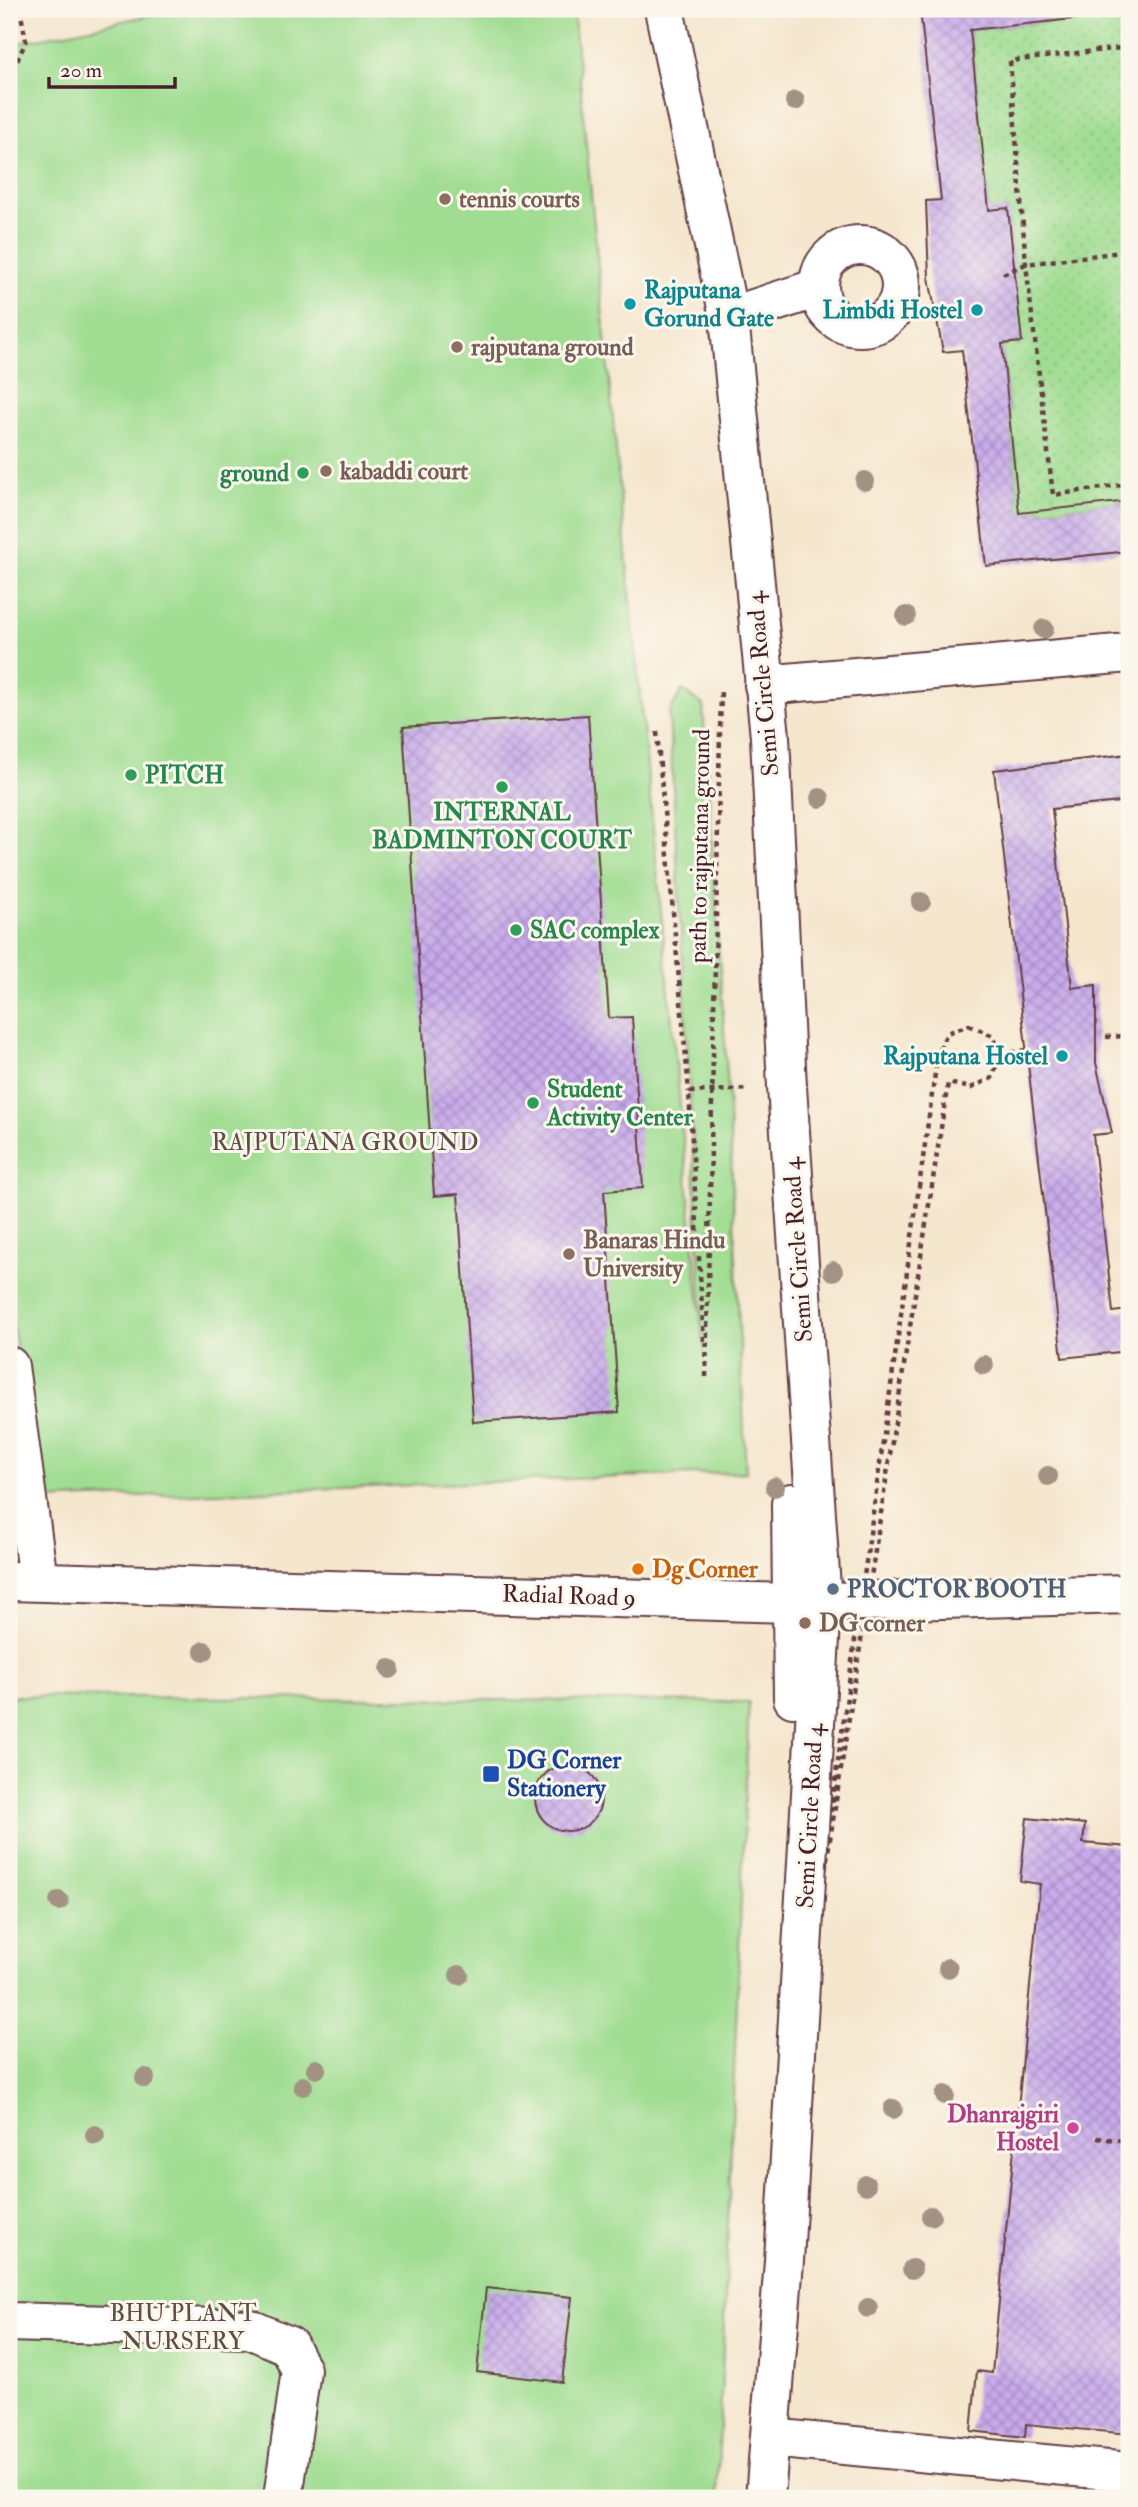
<svg xmlns="http://www.w3.org/2000/svg" width="1138" height="2507" font-family="'IM FELL Double Pica',serif">
  <style>
    .grass { fill: url(#grass-dots); stroke: #757e5e; stroke-width: 2 }
    .park { fill: #a0dd92; stroke: #757e5e; stroke-width: 2 }
    .building { fill: url(#building-cross-hatch) }
    .lines { fill: none; stroke-linecap: round; stroke-linejoin: round }
    .minor-casing { stroke: #643d43; stroke-width: 42 }
    .path { stroke: #643d43; stroke-width: 4.5; stroke-dasharray: 5 5; stroke-linecap: butt }
    .minor { stroke: #fff; stroke-width: 38 }
    .tree { fill: #a39283 }
    .education-dot { fill: #8d6e63; stroke: #fbf7ec; stroke-width: 2.5 }
    .culture-dot { fill: #0f9aa8; stroke: #fbf7ec; stroke-width: 2.5 }
    .leisure-dot { fill: #2e9e5b; stroke: #fbf7ec; stroke-width: 2.5 }
    .food-dot { fill: #e8710a; stroke: #fbf7ec; stroke-width: 2.5 }
    .service-dot { fill: #5c6f8a; stroke: #fbf7ec; stroke-width: 2.5 }
    .transit-dot { fill: #1a4fb4; stroke: #fbf7ec; stroke-width: 2.5 }
    .hotel-dot { fill: #d1479c; stroke: #fbf7ec; stroke-width: 2.5 }
    .labels { text-anchor: middle; dominant-baseline: central; stroke-width: 6; stroke-linejoin: round; paint-order: stroke }
    .education-label { font-size: 24px; font-weight: bold; fill: #785e54; stroke: #fbf7ec; text-anchor: start }
    .culture-label { font-size: 24px; font-weight: bold; fill: #0d838f; stroke: #fbf7ec; text-anchor: end }
    .leisure-label { font-size: 24px; font-weight: bold; fill: #27864d; stroke: #fbf7ec; text-anchor: start }
    .street-label { font-size: 24px; fill: #4a1f2b; stroke: #fbf7ec }
    .park-label { font-size: 24px; fill: #604e45; stroke: #fbf7ec }
    .food-label { font-size: 24px; font-weight: bold; fill: #c56008; stroke: #fbf7ec; text-anchor: start }
    .service-label { font-size: 24px; font-weight: bold; fill: #4e5e75; stroke: #fbf7ec; text-anchor: start }
    .transit-label { font-size: 24px; font-weight: bold; fill: #164399; stroke: #fbf7ec; text-anchor: start }
    .hotel-label { font-size: 24px; font-weight: bold; fill: #b23c85; stroke: #fbf7ec; text-anchor: end }
  </style>
  <defs>
    <pattern id="grass-dots" width="8" height="8" patternUnits="userSpaceOnUse" patternTransform="scale(1.75)"><rect width="8" height="8" fill="#a0dd92"/><path d="M2 2h.1M6 6h.1" fill="none" stroke="#8bbd7e" stroke-width="1.8" stroke-linecap="round"/></pattern>
    <pattern id="building-cross-hatch" width="8" height="8" patternUnits="userSpaceOnUse" patternTransform="scale(1.75)"><rect width="8" height="8" fill="#c8aaec"/><path d="M0 0l8 8M0 8l8-8" fill="none" stroke="#a48abf"/></pattern>
  </defs>
  <rect width="100%" height="100%" fill="#fbf7ec"/>
  <filter id="ink" filterUnits="userSpaceOnUse"><feTurbulence type="fractalNoise" baseFrequency=".0143" numOctaves="2"/><feDisplacementMap in="SourceGraphic" scale="14" xChannelSelector="R" yChannelSelector="G"/><feConvolveMatrix kernelMatrix="1 2 1 2 8 2 1 2 1" color-interpolation-filters="sRGB"/></filter>
  <filter id="wash" filterUnits="userSpaceOnUse"><feTurbulence type="fractalNoise" baseFrequency=".00686" numOctaves="4" result="noise"/><feDisplacementMap in="SourceGraphic" scale="28" xChannelSelector="R" yChannelSelector="G"/><feGaussianBlur stdDeviation="1.57" result="paint"/><feColorMatrix in="noise" values="0 0 0 0 0 0 0 0 0 0 0 0 0 0 0 0 0 1.4 0 .05"/><feComposite in="paint" operator="in"/></filter>
  <g filter="url(#wash)">
    <rect width="100%" height="100%" fill="#f5e6ce"/>
    <path class="grass" d="M1129,13v488l-110,12 -17,-169 20,-2 -33,-132 -19,-180z"/>
    <g class="park">
      <path d="M180,9h393l131,1343 -35,-639 13,-23 21,15 25,385 18,382 -706,28 -31,-200v-1255z"/>
      <path d="M9,1696l740,6 -32,796h-708z"/>
    </g>
    <g id="blocks">
      <g class="building">
        <path d="M920,9h209v4l-159,17 19,180 19,-2 14,134 -20,2 17,169 110,-12v50l-143,15 -24,-216 -19,2 -14,-74 -3,-77 15,-1z"/>
        <path d="M588,715l21,303 23,-1 11,171 -39,3 15,221 -146,10 -15,-228 -24,2 -31,-469z"/>
        <path d="M1129,754v47l-77,8 20,179 24,-3v78l16,70 -19,2 20,177 16,-2v41l-67,7 -68,-588z"/>
        <circle cx="568" cy="1798" r="33"/>
        <path d="M1027,1818l58,6 -2,19 46,4v587l-103,-10 -1,13 -54,-6 6,-60 15,2 48,-489 -20,-3z"/>
        <path d="M486,2288l86,9 -10,85 -85,-10z"/>
      </g>
    </g>
  </g>
  <g filter="url(#ink)">
    <use href="#blocks" fill-opacity="0" stroke="#643d43" stroke-width="2"/>
    <g class="lines">
      <g class="minor-casing">
        <g id="minor">
          <path d="M664,9l65,308 41,420 17,350 35,516 -38,658 -19,237"/>
          <circle cx="860" cy="286" r="41"/>
          <path d="M729,317l89,-29"/>
          <path d="M764,685l365,-32"/>
          <path d="M9,1366l29,214"/>
          <path d="M791,1503l2,195"/>
          <path d="M9,1581l783,22 337,-9"/>
          <path d="M9,2322l241,7 39,17 12,24 -18,128"/>
          <path d="M770,2438l359,34"/>
        </g>
      </g>
      <g class="path">
        <path d="M1129,47l-119,14 16,203 27,231 76,-11"/>
        <path d="M9,79l17,-38 -6,-32"/>
        <path d="M1003,274l23,-10 103,-13"/>
        <path d="M657,732l32,360"/>
        <path d="M969,1025l24,11 8,18 -9,24 -21,10 -23,-5 -151,968 141,-999 9,-19z"/>
        <path d="M1106,1037l23,-1"/>
        <path d="M1001,1054l26,-4"/>
        <path d="M704,1341l-15,-249 60,-3"/>
        <path d="M706,1377l15,-689"/>
        <path d="M1097,2138l32,3"/>
      </g>
      <use href="#minor" class="minor"/>
    </g>
    <g class="tree">
      <circle cx="795" cy="101" r="10"/>
      <circle cx="865" cy="481" r="10"/>
      <circle cx="906" cy="616" r="10"/>
      <circle cx="1044" cy="629" r="10"/>
      <circle cx="820" cy="798" r="10"/>
      <circle cx="921" cy="902" r="10"/>
      <circle cx="833" cy="1271" r="10"/>
      <circle cx="984" cy="1365" r="10"/>
      <circle cx="1048" cy="1476" r="10"/>
      <circle cx="775" cy="1487" r="10"/>
      <circle cx="204" cy="1651" r="10"/>
      <circle cx="390" cy="1669" r="10"/>
      <circle cx="59" cy="1901" r="10"/>
      <circle cx="948" cy="1968" r="10"/>
      <circle cx="459" cy="1975" r="10"/>
      <circle cx="316" cy="2069" r="10"/>
      <circle cx="145" cy="2078" r="10"/>
      <circle cx="303" cy="2086" r="10"/>
      <circle cx="945" cy="2095" r="10"/>
      <circle cx="893" cy="2109" r="10"/>
      <circle cx="95" cy="2135" r="10"/>
      <circle cx="866" cy="2185" r="10"/>
      <circle cx="931" cy="2216" r="10"/>
      <circle cx="912" cy="2269" r="10"/>
      <circle cx="868" cy="2308" r="10"/>
    </g>
  </g>
  <g class="education-dot">
    <circle cx="445" cy="199" r="7"/>
    <circle cx="457" cy="347" r="7"/>
    <circle cx="326" cy="471" r="7"/>
    <circle cx="569" cy="1254" r="7"/>
    <circle cx="805" cy="1623" r="7"/>
  </g>
  <g class="culture-dot">
    <circle cx="630" cy="304" r="7"/>
    <circle cx="977" cy="310" r="7"/>
    <circle cx="1062" cy="1056" r="7"/>
  </g>
  <g class="leisure-dot">
    <circle cx="303" cy="473" r="7"/>
    <circle cx="131" cy="775" r="7"/>
    <circle cx="502" cy="787" r="7"/>
    <circle cx="516" cy="930" r="7"/>
    <circle cx="533" cy="1103" r="7"/>
  </g>
  <circle class="food-dot" cx="638" cy="1569" r="7"/>
  <circle class="service-dot" cx="833" cy="1589" r="7"/>
  <rect class="transit-dot" x="482" y="1765" width="18" height="18" rx="3.5"/>
  <circle class="hotel-dot" cx="1073" cy="2128" r="7"/>
  <g class="labels">
    <g class="education-label">
      <text x="459" y="199">tennis courts</text>
      <text x="471" y="347">rajputana ground</text>
      <text x="340" y="471">kabaddi court</text>
      <text x="583" y="1240">Banaras Hindu<tspan x="583" dy="28">University</tspan></text>
      <text x="819" y="1623">DG corner</text>
    </g>
    <g class="culture-label">
      <text x="644" y="290" text-anchor="start">Rajputana<tspan x="644" dy="28">Gorund Gate</tspan></text>
      <text x="963" y="310">Limbdi Hostel</text>
      <text x="1048" y="1056">Rajputana Hostel</text>
    </g>
    <g class="leisure-label">
      <text x="289" y="473" text-anchor="end">ground</text>
      <text x="145" y="775">PITCH</text>
      <text x="502" y="812" text-anchor="middle">INTERNAL<tspan x="502" dy="28">BADMINTON COURT</tspan></text>
      <text x="530" y="930">SAC complex</text>
      <text x="547" y="1089">Student<tspan x="547" dy="28">Activity Center</tspan></text>
    </g>
    <g class="street-label">
      <text transform="translate(763 684) rotate(-95)">Semi Circle Road 4</text>
      <text transform="translate(700 846) rotate(-89)">path to rajputana ground</text>
      <text transform="translate(798 1250) rotate(-94)">Semi Circle Road 4</text>
      <text transform="translate(569 1596) rotate(2)">Radial Road 9</text>
      <text transform="translate(810 1816) rotate(-87)">Semi Circle Road 4</text>
    </g>
    <g class="park-label">
      <text x="345" y="1142">RAJPUTANA GROUND</text>
      <text x="183" y="2313">BHU PLANT<tspan x="183" dy="28">NURSERY</tspan></text>
    </g>
    <g class="food-label">
      <text x="652" y="1569">Dg Corner</text>
    </g>
    <g class="service-label">
      <text x="847" y="1589">PROCTOR BOOTH</text>
    </g>
    <g class="transit-label">
      <text x="507" y="1760">DG Corner<tspan x="507" dy="28">Stationery</tspan></text>
    </g>
    <g class="hotel-label">
      <text x="1059" y="2114">Dhanrajgiri<tspan x="1059" dy="28">Hostel</tspan></text>
    </g>
  </g>
  <rect width="1138" height="2507" fill="none" stroke="#fbf7ec" stroke-width="35"/>
  <path d="M49 77v10h126v-10" fill="none" stroke="#4a1f2b" stroke-width="3.5"/>
  <text x="60" y="77" font-size="21" fill="#4a1f2b" stroke="#fbf7ec" stroke-width="5" paint-order="stroke">20 m</text>
</svg>
